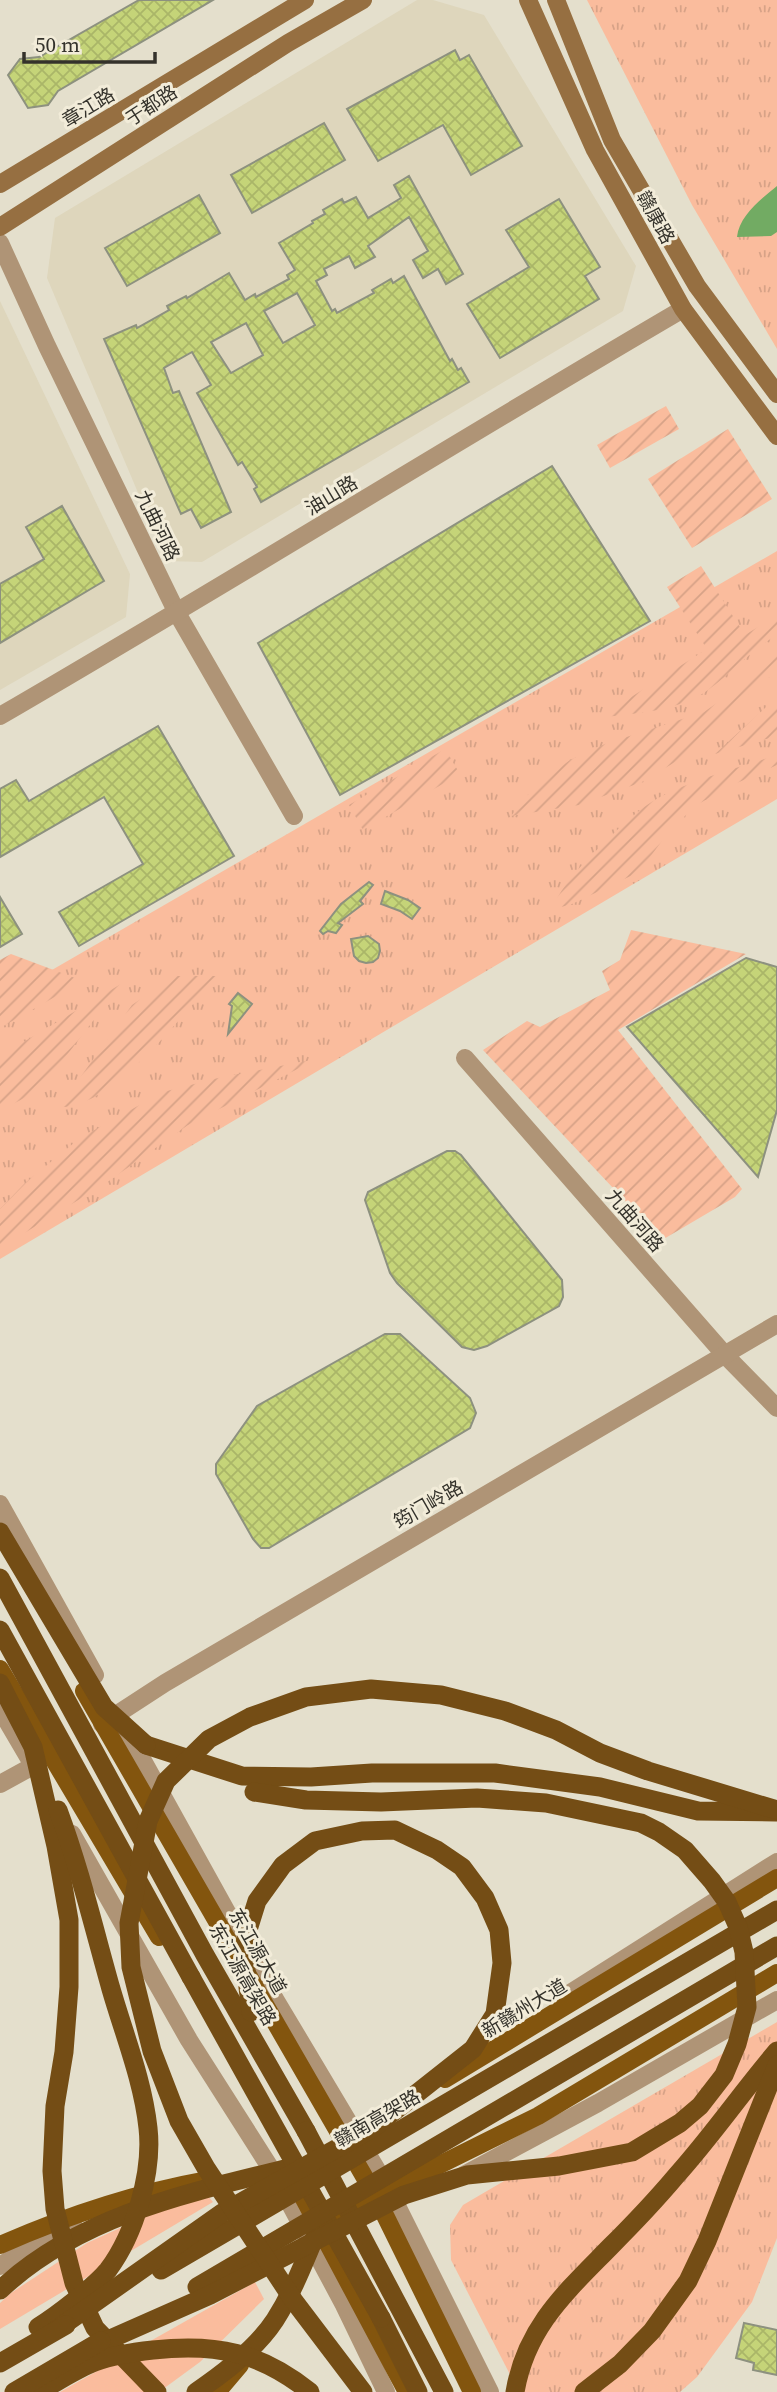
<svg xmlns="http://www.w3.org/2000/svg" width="777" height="2392" font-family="'Source Serif 4','Noto Sans SC',serif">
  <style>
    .built { fill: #ded6bc }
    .grass { fill: #fabc9d }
    .park { fill: url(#park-tufts) }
    .garden { fill: url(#garden-furrows) }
    .water { fill: #72ab63 }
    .building { fill: url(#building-cross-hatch); stroke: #8d917f; stroke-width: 2; fill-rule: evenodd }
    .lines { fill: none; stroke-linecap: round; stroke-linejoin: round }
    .tertiary { stroke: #af9476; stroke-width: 18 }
    .secondary { stroke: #966f41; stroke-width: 18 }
    .primary { stroke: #83550e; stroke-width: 18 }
    .trunk { stroke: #744d15; stroke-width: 19 }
    .trunk-bridge { stroke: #744d15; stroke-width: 19 }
    .labels { text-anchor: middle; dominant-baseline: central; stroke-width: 6; stroke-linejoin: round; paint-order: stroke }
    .street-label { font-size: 19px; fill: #34322b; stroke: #f2ecd9 }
  </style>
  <defs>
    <pattern id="park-tufts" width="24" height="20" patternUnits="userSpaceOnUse" patternTransform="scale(1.75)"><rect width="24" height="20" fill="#fabc9d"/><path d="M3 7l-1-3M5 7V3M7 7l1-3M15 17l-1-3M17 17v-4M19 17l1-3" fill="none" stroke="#d7a287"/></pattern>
    <pattern id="garden-furrows" width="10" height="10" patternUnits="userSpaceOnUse" patternTransform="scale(1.75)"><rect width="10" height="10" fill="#fabc9d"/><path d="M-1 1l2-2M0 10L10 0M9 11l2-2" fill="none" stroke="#d7a287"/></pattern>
    <pattern id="building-cross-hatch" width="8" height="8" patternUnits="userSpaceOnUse" patternTransform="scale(1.75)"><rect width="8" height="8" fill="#c5d478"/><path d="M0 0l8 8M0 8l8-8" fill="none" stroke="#aab668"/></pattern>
  </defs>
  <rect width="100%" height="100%" fill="#e4dfcc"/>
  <g class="built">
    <path d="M417,0h16l51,15 152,251 -13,45 -421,251 -35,-1 -120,-283 8,-60z"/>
    <path d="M0,301l130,273 -4,43 -126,73z"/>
  </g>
  <g class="grass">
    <path d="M207,2195l6,7 -213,127v-26l11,-10 76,-50 66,-30z"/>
    <path d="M255,2282l9,17 -64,63 -41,30h-99z"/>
  </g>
  <g class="park">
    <path d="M587,0h190v349l-85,-144z"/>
    <path d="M777,551v248l-777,460v-259z"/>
    <path d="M777,2022v216l-25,64 -55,75 -17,15h-161l-68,-132 -1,-35 13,-20z"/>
  </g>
  <g class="garden">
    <path d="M666,406l13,23 -69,39 -13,-23z"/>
    <path d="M728,429l44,70 -80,49 -44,-69z"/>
    <path d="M701,566l44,69 32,-20v20c-26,15 -45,38 -69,55 -31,22 -74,23 -110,28l109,-69 -40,-62z"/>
    <path d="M777,656v16l-16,11 -76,73 -43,26 -63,23 -68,11 24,-30 35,-26 35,-16 99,-32 30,-21 33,-31z"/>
    <path d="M777,697v39l-62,18z"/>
    <path d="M445,749l15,25 -97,56 -14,-25z"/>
    <path d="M777,755v10l-51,23 -31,18 -28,28 -28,38 -67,32 -11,3 -4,-9c12,-20 28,-37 45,-53 18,-18 36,-36 58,-48 37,-19 78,-29 117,-42z"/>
    <path d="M631,930l115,24 -128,76 124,159 -7,8 -73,43 -179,-190 44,-29 13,6 70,-37 -8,-19 18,-11z"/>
    <path d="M11,954l72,27 -83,47v-68z"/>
    <path d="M174,976h43c-33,37 -106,134 -158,131l73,-102z"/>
    <path d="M131,978l1,7 -33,28 -58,76 -41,22v-55z"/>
    <path d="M317,1059l-129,66 -82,58 -106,65v-39l25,-26 55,-45 83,-46 59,-15z"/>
  </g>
  <path class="water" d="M777,186v46l-6,4 -34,1c2,-21 24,-38 40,-51z"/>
  <g class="building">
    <path d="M139,0h74l-155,91 -10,14 -20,3 -20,-33 12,-16 19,-2z"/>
    <path d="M455,50l5,10 9,-5 53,91 -51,29 -28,-50 -65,36 -31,-52z"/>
    <path d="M324,123l21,37 -93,53 -21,-38z"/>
    <path d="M409,176l54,98 -17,10 -8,-15 -15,9 -10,-18 15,-9 -19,-34 -41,29 7,11 -20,11 -6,-12 -25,13 3,6 -11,6 16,30 3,-2 2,4 37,-20 -2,-3 19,-11 2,4 11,-7 46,85 2,-2 6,11 3,-2 8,14 -208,120 -7,-13 3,-2 -15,-25 -4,3 -41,-72 14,-8 -19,-33 -28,16 9,25 6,-2 52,121 -30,16 -10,-19 -10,5 -77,-175 32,-14 1,3 32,-18 -2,-4 19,-10 1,2 42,-25 16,27 10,-6 1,3 33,-18 -2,-4 8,-5 -16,-27 34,-20 -1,-2 13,-7 -2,-4 19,-11 2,4 12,-6 12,21 33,-20 -7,-13zM297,293l18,32 -32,18 -19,-32zM246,323l17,32 -32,18 -20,-31z"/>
    <path d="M199,195l21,38 -93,53 -22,-38z"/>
    <path d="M559,199l41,68 -15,9 14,23 -99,59 -33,-54 62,-37 -23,-37z"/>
    <path d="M552,466l98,155 -310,174 -82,-152z"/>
    <path d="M62,506l42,75 -104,62v-59l44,-25 -18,-32z"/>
    <path d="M158,726l76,130 -155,90 -20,-34 84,-48 -39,-67 -104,60v-68l16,-9 13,21z"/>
    <path d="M369,882l4,3 -13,16 3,3 -25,19 4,2 -6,8 -8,-2 -5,3 -3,-3 21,-27z"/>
    <path d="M385,891l23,9 12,8 -8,11 -12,-8 -19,-7z"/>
    <path d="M0,897l22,37 -22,13z"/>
    <path d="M368,936l11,8 1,7 -2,7 -5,4 -7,1 -7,-2 -5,-5 -3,-17z"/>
    <path d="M746,958l31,9v143l-19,67 -131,-150z"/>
    <path d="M238,993l14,11 -24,30 4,-28 -3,-2z"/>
    <path d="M447,1151h8l6,4 101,125 1,17 -4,9 -72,40 -13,4 -12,-3 -65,-64 -7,-10 -25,-73 3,-8z"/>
    <path d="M385,1334h15l70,64 6,15 -6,15 -201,120h-8l-8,-9 -37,-65v-10l41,-58z"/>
    <path d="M744,2323l33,7v45l-24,-5 1,-7 -18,-5z"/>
  </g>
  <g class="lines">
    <g class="tertiary">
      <path d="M0,243l47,103 130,267 117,203"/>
      <path d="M0,716c229,-133 454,-273 683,-407"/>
      <path d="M465,1058l260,297 52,53"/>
      <path d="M0,1504l95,171"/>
      <path d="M0,1709l34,58"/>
      <path d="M102,1724l63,-41 612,-359"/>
      <path d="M126,1730l149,269 114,191 101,202"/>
      <path d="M0,1784l33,-18"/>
      <path d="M72,1834l117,206 84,132 71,133 42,87"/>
      <path d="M567,1995l210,-133"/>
      <path d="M464,2175l134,-72 179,-103"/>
      <path d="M0,2266l33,-21 40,-21"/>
    </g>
    <g class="secondary">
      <path d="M528,0l67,150 88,159 94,127"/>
      <path d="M556,0l56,140 85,146 80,108"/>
      <path d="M0,184l305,-184"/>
      <path d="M0,227l288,-184 75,-43"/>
    </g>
    <g class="primary">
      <path d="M0,1669l159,268"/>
      <path d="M84,1691l292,506 96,195"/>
      <path d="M445,2079l332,-201"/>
      <path d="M295,2182l112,210"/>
      <path d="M337,2219l52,-29 149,-74 239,-143"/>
      <path d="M0,2245c66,-29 135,-52 207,-65"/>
      <path d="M217,2392l23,-27"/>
    </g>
    <g class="trunk">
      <path d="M0,1578l205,377 101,176"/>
      <path d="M0,1630l191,347"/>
      <path d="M146,1745l96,31 69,1 61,-4h123l105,14 98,24 78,1"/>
      <path d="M0,2290c79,-74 187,-97 289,-122"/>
      <path d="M381,2318l37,74"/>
      <path d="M196,2392c28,-19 60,-43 79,-72 18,-28 29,-58 42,-88"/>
      <path d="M515,2392c11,-65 51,-100 95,-145 23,-23 45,-46 66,-71 36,-40 66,-84 101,-125"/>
      <path d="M584,2392l36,-28 32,-33 36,-50 19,-40 70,-176"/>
    </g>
    <g class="trunk-bridge">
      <path d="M0,1532l104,175 42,38"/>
      <path d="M0,1683l33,64 23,99 13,74v67l-5,65 -9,54 -3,65 3,38 19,74 21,45 62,64"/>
      <path d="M191,1977l190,341"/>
      <path d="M306,2131l138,261"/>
      <path d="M161,2270l616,-360"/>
      <path d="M197,2287l580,-341"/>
      <path d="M38,2327c18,-11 57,-41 70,-57 27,-36 45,-98 40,-142 -5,-47 -24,-94 -37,-139 -17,-60 -31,-120 -53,-179"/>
      <path d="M56,2330l166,-117 151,-85 100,-79 22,-35 7,-51 -3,-33 -14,-32 -23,-31 -25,-17 -42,-20 -33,1 -47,10 -32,24 -26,36 -10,32 -2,29 6,50"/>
      <path d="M90,2348l120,-53 194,-100 63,-20 92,-9 73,-14 48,-29 20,-17 24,-31 13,-31 10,-37 -3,-55 -6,-25 -11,-25 -15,-21 -27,-31 -26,-18 -18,-9 -95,-20 -69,-5 -96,4 -75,-2 -52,-8"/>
      <path d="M0,2363l66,-38"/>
      <path d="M42,2390c17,-9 35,-21 53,-28 18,-7 39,-10 58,-12 63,-7 107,2 157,42"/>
      <path d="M14,2392l87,-51"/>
      <path d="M363,2392l-69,-91 -88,-133 -27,-47 -27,-70 -21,-84 -2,-44 19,-102 18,-40 43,-42 41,-22 56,-20 65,-8 70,6 64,16 51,19 44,23 48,18 129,39"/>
    </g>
  </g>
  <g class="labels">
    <g class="street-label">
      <text transform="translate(151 105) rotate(-33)">于都路</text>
      <text transform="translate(88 107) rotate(-31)">章江路</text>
      <text transform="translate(656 217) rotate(61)">赣康路</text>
      <text transform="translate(331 495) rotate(-31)">油山路</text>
      <text transform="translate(158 525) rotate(64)">九曲河路</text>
      <text transform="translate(635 1220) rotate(49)">九曲河路</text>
      <text transform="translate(428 1504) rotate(-30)">筠门岭路</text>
      <text transform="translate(258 1951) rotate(60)">东江源大道</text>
      <text transform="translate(243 1974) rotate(60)">东江源高架路</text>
      <text transform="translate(524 2008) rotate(-31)">新赣州大道</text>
      <text transform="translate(377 2118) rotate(-30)">赣南高架路</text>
    </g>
  </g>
  <path d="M24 52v10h131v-10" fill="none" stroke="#34322b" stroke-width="3.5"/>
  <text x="35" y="52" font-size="21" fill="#34322b" stroke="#f2ecd9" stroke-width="5" paint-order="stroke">50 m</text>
</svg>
